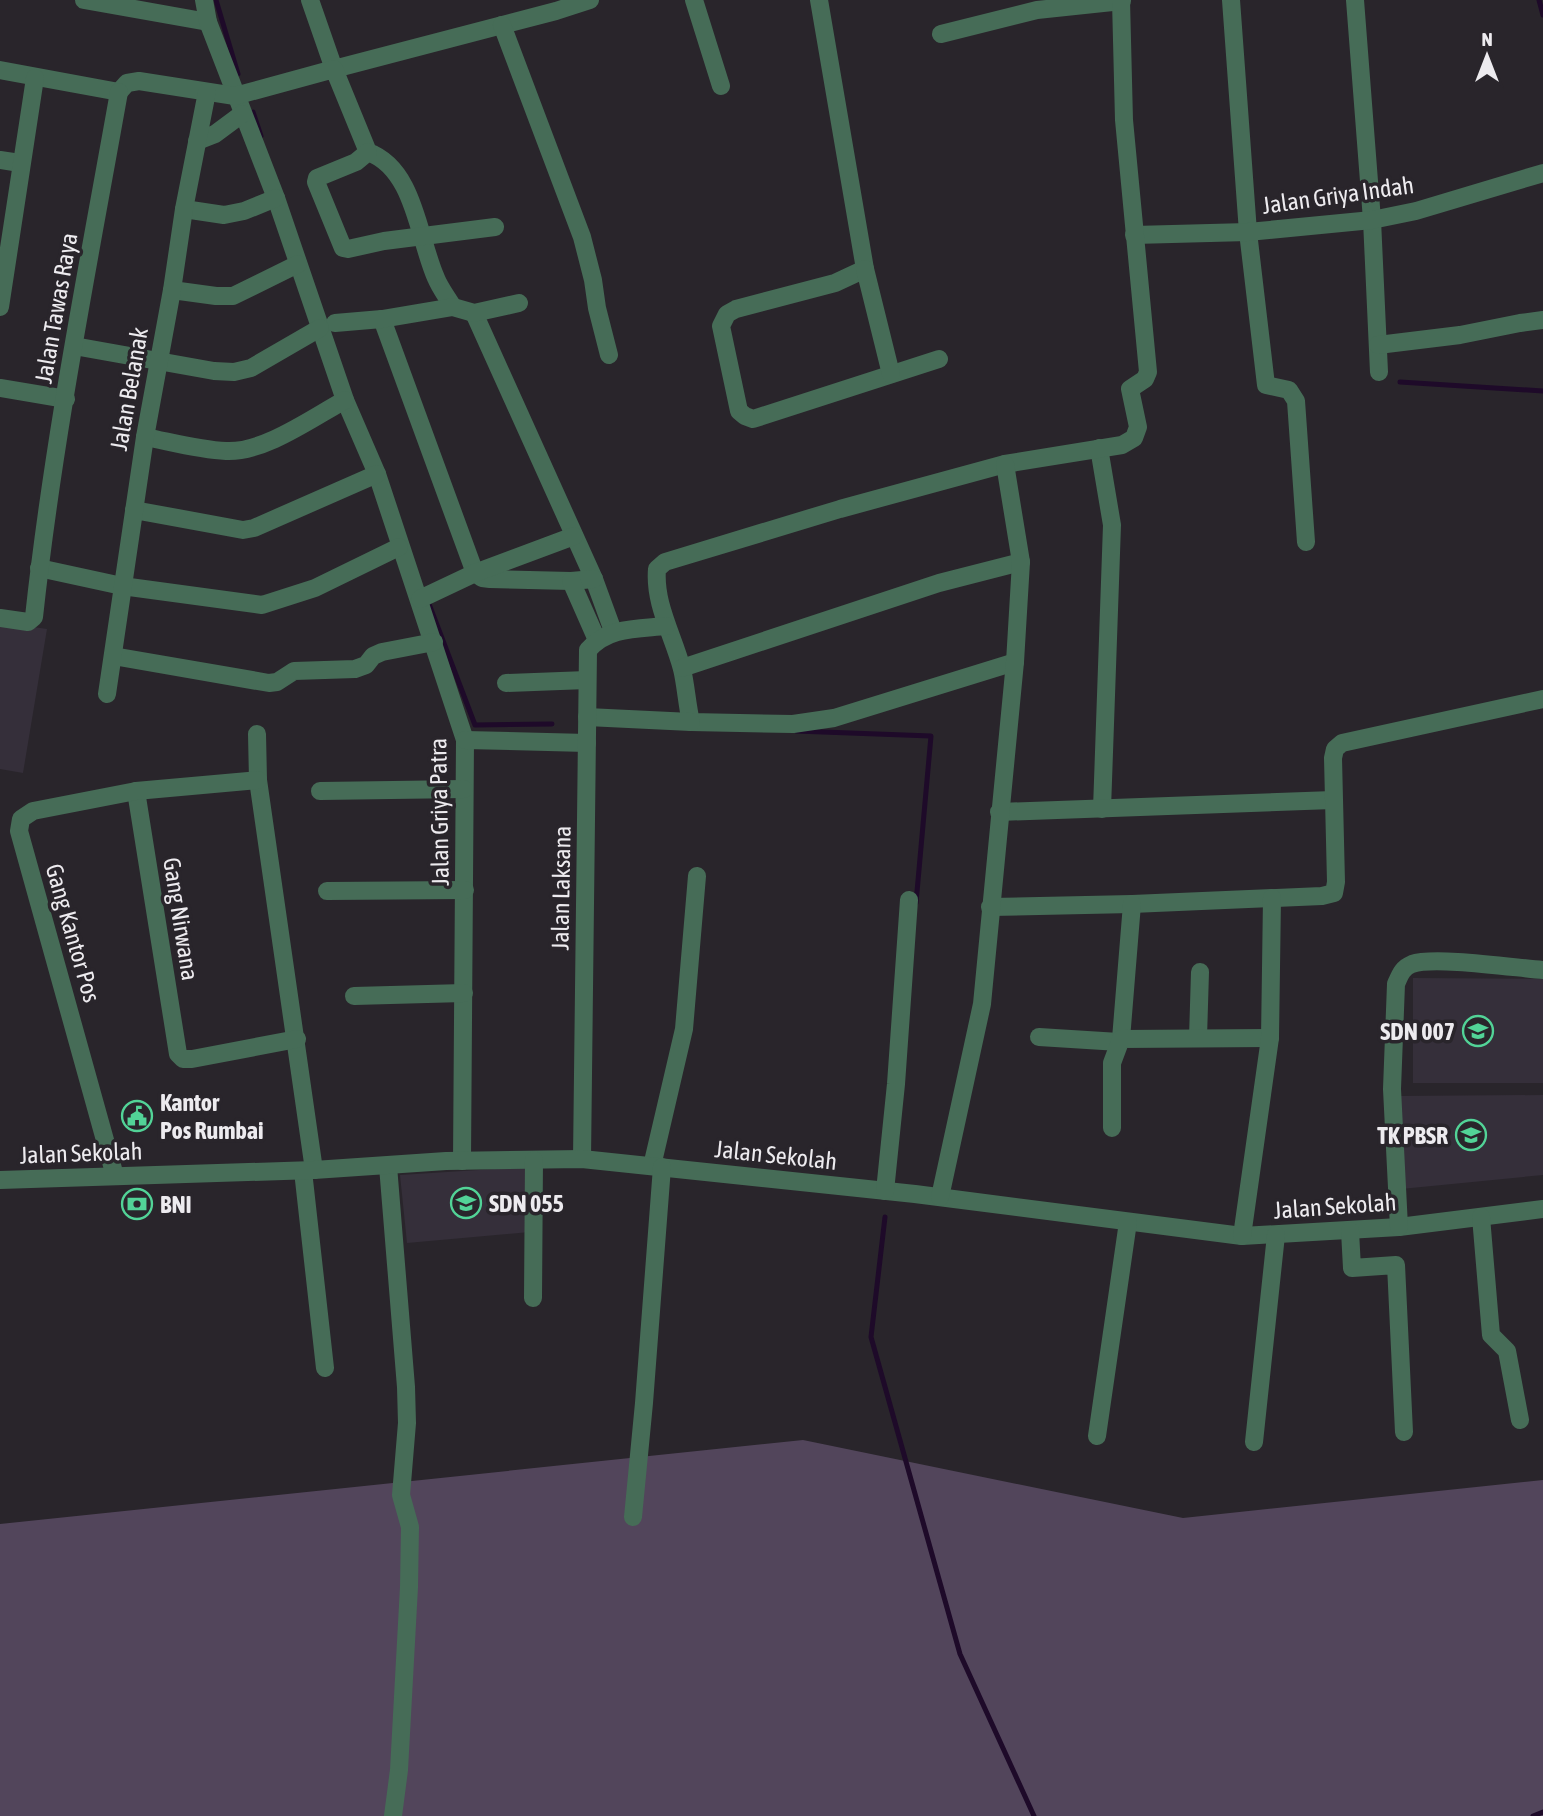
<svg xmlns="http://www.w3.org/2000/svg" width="1543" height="1816" font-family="'Asap Condensed',sans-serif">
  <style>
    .built { fill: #352f3a }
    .green { fill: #52455b }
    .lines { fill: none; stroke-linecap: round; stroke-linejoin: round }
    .stream { stroke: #1e0a29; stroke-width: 5 }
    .minor { stroke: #466c57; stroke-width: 18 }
    .labels { text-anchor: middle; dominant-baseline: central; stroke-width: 7; stroke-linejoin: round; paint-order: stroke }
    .street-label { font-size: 24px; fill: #edebef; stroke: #29252b }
    .poi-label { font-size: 24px; font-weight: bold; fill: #edebef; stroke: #29252b; text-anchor: start }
  </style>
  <rect width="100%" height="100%" fill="#29252b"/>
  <g class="built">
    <path d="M0,622l47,7 -24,144 -23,-4z"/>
    <path d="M1413,978l130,1v104h-130z"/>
    <path d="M1543,1095v80l-142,14 -4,-93z"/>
    <path d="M526,1167l4,65 -123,11 -7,-68z"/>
  </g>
  <path class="green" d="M803,1440l380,78 360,-38v336h-1543v-292z"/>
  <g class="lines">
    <g class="stream">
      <path d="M216,0l22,74"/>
      <path d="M1539,0l4,15"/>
      <path d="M253,112l8,24"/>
      <path d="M1400,382l143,9"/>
      <path d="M429,604l46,121 77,-1"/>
      <path d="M796,731l135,5 -15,167"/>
      <path d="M885,1217l-14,120 89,317 74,162"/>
      <path d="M1533,1816l10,-4"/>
    </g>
    <g class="minor">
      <path d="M84,0l124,22"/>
      <path d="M204,0l4,22 68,176 69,202 32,74 88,266 -3,421"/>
      <path d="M310,0l24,69 222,-58 34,-11"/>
      <path d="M694,0l27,86"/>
      <path d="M819,0l46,269 -30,14 -99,26 -9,5 -6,12 18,85 6,5 8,3 186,-60"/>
      <path d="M1231,0l17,232 18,153 23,5 7,11 10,141"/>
      <path d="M1355,0l17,220 7,152"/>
      <path d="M502,25l80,212 11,43 4,28 12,47"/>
      <path d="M941,34l96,-24 85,-9"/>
      <path d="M0,70l119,22"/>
      <path d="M119,92l8,-9 12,-2 96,15 99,-27 34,83c47,17 50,86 68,126 4,10 11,19 17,29"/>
      <path d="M197,141l18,-7 27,-20"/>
      <path d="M368,152l-12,10 -39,16 -1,4 27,66 5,1 36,-8 111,-14"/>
      <path d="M0,160l20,3"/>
      <path d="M184,209l40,6 20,-4 32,-13"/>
      <path d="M1134,235l114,-3 124,-12 44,-9 127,-38"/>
      <path d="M865,269l26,105"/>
      <path d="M172,290l44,6h17l65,-32"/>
      <path d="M0,307l35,-229"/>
      <path d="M474,313l120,266 19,52"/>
      <path d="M382,319l93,254 7,5 8,1 81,2 23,-2"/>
      <path d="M335,323l47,-4 71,-12 21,6 45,-10"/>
      <path d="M1378,345l82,-10 60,-12 23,-3"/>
      <path d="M74,346l140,25 20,1 17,-4 69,-40"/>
      <path d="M0,388l66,11"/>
      <path d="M145,437c26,5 54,13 81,14 38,2 86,-33 119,-51"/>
      <path d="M1099,448l13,77 -10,284"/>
      <path d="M134,510l109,20 11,-2 123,-54"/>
      <path d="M39,568l83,18 140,19 53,-17 84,-41"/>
      <path d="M571,581l26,59"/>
      <path d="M420,599l55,-26 99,-37"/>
      <path d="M0,618l28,4 6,-5c19,-176 54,-351 85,-525"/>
      <path d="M113,656l156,27 8,-1 17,-11 61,-2 11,-4 7,-9 9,-4 52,-10"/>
      <path d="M1015,662l-181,56 -41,6 -102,-2c-4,-17 -5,-36 -9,-53 -9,-34 -28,-65 -25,-100l8,-7 175,-53 165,-45 117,-19 12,-7 4,-11 -8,-38 15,-10 3,-7 -24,-252 -3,-120"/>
      <path d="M682,668l257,-85 82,-21"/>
      <path d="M506,683l81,-3"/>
      <path d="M107,694l38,-257 27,-147 12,-81 23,-117"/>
      <path d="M587,717l104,5"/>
      <path d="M257,734l1,46 56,390"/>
      <path d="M465,740l122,3"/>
      <path d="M136,791l42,263 5,5h9l105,-20"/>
      <path d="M320,791l144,-2"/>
      <path d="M999,812l334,-12"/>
      <path d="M327,891l138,-1"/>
      <path d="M990,907l142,-3 190,-8 12,-3 2,-11 -3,-124 2,-9 7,-6 201,-44"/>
      <path d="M354,996l110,-3"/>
      <path d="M1039,1037l80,5"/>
      <path d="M1198,1038l2,-66"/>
      <path d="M1121,1039l11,-135"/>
      <path d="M1112,1128v-65l9,-24 149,-1"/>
      <path d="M582,1159l6,-509c20,-23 48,-21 78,-24"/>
      <path d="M388,1166l18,221 1,36 -6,72 9,32 -1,60 -10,183 -6,46"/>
      <path d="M652,1166l32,-137 13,-153"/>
      <path d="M303,1171l22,197"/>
      <path d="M115,1176l-96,-345 2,-12 12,-8 103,-20 122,-11"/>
      <path d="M0,1180l314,-10 132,-9 136,-2 333,35 327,42 157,-9 144,-18"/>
      <path d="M885,1191l11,-107 13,-184"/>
      <path d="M940,1197l42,-193 33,-342 6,-100 -16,-98"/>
      <path d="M1481,1217l10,118 16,16 13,69"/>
      <path d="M1399,1227l-7,-138 4,-105c4,-9 6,-16 16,-20 22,-8 104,4 131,6"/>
      <path d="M1350,1231l2,37 44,-3 8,167"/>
      <path d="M1242,1236l28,-198 2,-140"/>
      <path d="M533,1298l1,-138"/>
      <path d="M1097,1436l31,-214"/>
      <path d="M1254,1442l22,-207"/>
      <path d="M633,1517l11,-114 18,-236"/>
    </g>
  </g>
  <defs>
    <g id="school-ring" transform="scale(1.575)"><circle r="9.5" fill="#29252b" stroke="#52d397" stroke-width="1.5"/><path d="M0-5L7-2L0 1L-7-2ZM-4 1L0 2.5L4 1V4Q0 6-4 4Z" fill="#52d397"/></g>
    <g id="civic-ring" transform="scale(1.575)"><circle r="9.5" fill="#29252b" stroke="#52d397" stroke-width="1.5"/><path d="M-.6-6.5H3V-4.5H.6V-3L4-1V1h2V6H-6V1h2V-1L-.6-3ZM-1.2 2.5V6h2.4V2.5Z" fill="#52d397"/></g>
    <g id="bank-ring" transform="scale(1.575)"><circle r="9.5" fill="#29252b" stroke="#52d397" stroke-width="1.5"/><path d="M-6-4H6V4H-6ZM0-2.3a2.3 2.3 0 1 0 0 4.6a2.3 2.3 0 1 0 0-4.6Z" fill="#52d397"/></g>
  </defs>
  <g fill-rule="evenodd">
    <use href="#school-ring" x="1478" y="1031"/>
    <use href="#civic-ring" x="137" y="1116"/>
    <use href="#school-ring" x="1471" y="1135"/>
    <use href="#school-ring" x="466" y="1203"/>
    <use href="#bank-ring" x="137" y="1204"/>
  </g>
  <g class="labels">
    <g class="street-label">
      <text transform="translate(1338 195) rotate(-8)">Jalan Griya Indah</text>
      <text transform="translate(56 308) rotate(-80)">Jalan Tawas Raya</text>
      <text transform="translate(129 389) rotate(-80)">Jalan Belanak</text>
      <text transform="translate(439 812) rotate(-91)">Jalan Griya Patra</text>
      <text transform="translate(561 888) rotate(-89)">Jalan Laksana</text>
      <text transform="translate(181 919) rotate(81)">Gang Nirwana</text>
      <text transform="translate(73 933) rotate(74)">Gang Kantor Pos</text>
      <text transform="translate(81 1153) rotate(-2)">Jalan Sekolah</text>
      <text transform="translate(776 1155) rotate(6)">Jalan Sekolah</text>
      <text transform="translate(1335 1206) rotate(-4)">Jalan Sekolah</text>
    </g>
    <g class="poi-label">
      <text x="1455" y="1031" text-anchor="end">SDN 007</text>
      <text x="160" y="1102">Kantor<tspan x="160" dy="28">Pos Rumbai</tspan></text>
      <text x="1448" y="1135" text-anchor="end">TK PBSR</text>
      <text x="489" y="1203">SDN 055</text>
      <text x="160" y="1204">BNI</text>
    </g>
  </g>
  <g transform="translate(1487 56)" stroke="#29252b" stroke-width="5" paint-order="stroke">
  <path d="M0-5L12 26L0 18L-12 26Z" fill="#edebef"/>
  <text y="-10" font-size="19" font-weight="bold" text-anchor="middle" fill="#edebef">N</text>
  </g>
</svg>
